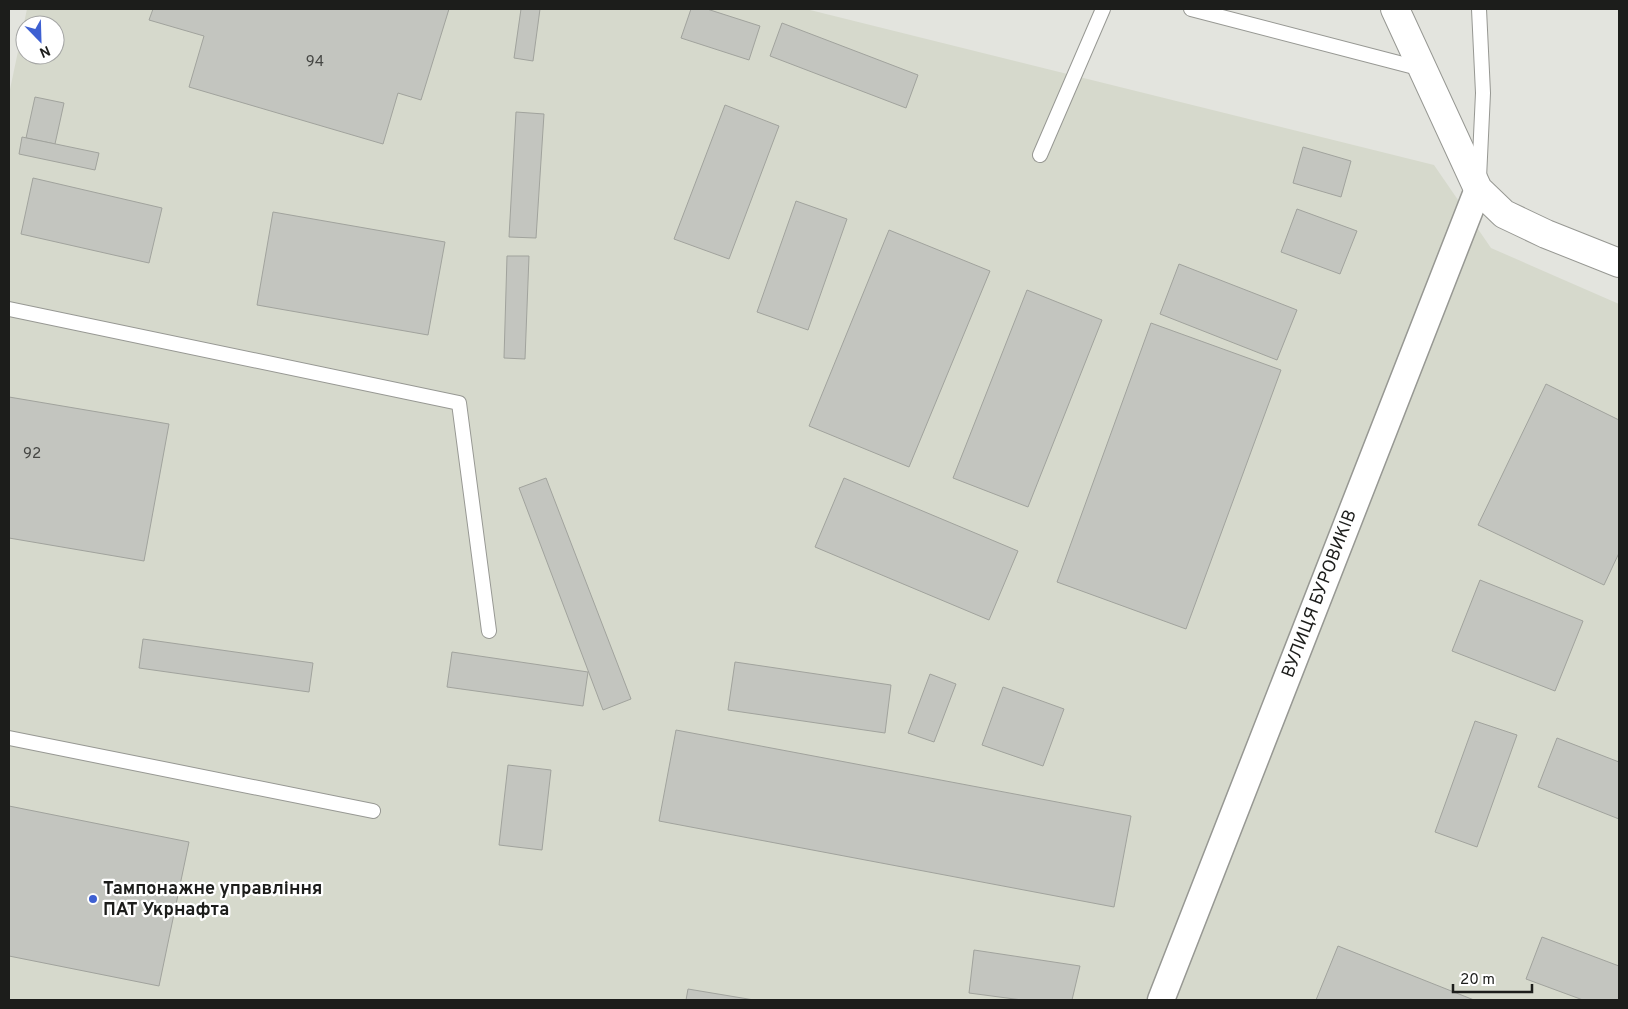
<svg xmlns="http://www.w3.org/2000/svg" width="1628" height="1009" font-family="Overpass,sans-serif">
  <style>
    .built { fill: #d6d9cc; fill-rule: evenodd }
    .building { fill: #c3c5bf; stroke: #a1a39d }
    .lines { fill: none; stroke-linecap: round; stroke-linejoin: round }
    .service-casing { stroke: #979893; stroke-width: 16 }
    .minor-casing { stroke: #979893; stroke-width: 29 }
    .tertiary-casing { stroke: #979893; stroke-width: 30 }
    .service { stroke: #fff; stroke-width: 14 }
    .minor { stroke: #fff; stroke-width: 26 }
    .tertiary { stroke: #fff; stroke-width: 28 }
    .poi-dot { fill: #3e60d2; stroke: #fff; stroke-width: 2 }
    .labels { text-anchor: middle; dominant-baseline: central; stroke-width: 4.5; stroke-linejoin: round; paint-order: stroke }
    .number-label { font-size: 15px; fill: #464744 }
    .street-label { font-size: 18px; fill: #1c1d1b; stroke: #fff }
    .poi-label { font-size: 18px; font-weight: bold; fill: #1c1d1b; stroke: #fff; text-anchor: start }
  </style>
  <rect width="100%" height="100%" fill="#e3e4de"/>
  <path class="built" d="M27,9h779l628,156 57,83 128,56v696h-1610v-906zM25,25h30v30h-30z"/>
  <g class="building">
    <path d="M153,9h296l-28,91 -23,-7 -15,51 -194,-57 15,-51 -55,-16z"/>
    <path d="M521,9h19l-7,52 -19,-3z"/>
    <path d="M691,9h16l53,17 -11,34 -68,-22z"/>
    <path d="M782,23l136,52 -12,33 -136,-52z"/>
    <path d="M35,97l29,6 -9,41 -29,-6z"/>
    <path d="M725,105l54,21 -50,133 -55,-20z"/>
    <path d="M516,112l28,2 -8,124 -27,-1z"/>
    <path d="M22,137l77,16 -4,17 -76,-16z"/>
    <path d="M1303,147l48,14 -10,36 -48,-14z"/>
    <path d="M33,178l129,30 -13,55 -128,-29z"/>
    <path d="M796,201l51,18 -39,111 -51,-18z"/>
    <path d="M1297,209l60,22 -17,43 -59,-22z"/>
    <path d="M273,212l172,30 -17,93 -171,-30z"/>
    <path d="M889,230l101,41 -81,196 -100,-41z"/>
    <path d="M507,256h22l-4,103 -21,-1z"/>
    <path d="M1179,264l118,46 -20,50 -117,-46z"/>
    <path d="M1027,290l75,30 -74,187 -75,-29z"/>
    <path d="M1151,323l130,47 -95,259 -129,-47z"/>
    <path d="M1546,384l73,36v133l-15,32 -126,-60z"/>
    <path d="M9,397l160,27 -25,137 -135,-23z"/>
    <path d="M546,478l85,221 -28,11 -84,-222z"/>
    <path d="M844,478l174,73 -29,69 -174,-73z"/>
    <path d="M1480,580l103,41 -28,70 -103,-40z"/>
    <path d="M143,639l170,24 -4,29 -170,-24z"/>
    <path d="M452,652l136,20 -5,34 -136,-19z"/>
    <path d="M735,662l156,23 -6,48 -157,-23z"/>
    <path d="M930,674l26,10 -22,58 -26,-9z"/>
    <path d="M1003,687l61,22 -21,57 -61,-21z"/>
    <path d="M1475,721l42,14 -40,112 -42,-15z"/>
    <path d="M676,730l455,86 -17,91 -455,-86z"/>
    <path d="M1557,738l62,24v57l-81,-32z"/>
    <path d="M508,765l43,5 -9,80 -43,-5z"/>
    <path d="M9,806l180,36 -30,144 -150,-30z"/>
    <path d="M1542,937l77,29v34h-36l-57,-21z"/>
    <path d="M1338,946l136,54h-158z"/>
    <path d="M974,950l106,16 -8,34h-50l-53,-7z"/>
    <path d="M688,989l66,11h-68z"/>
  </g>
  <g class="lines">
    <g class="service-casing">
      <g id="service">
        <path d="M1191,9l231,60"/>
        <path d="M1040,155l63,-146"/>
        <path d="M1479,178l4,-85 -4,-84"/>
        <path d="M9,309l450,94 30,228"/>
        <path d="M9,738l364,73"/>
      </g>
    </g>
    <g class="minor-casing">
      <path id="minor" d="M1161,1000l317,-811"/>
    </g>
    <g class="tertiary-casing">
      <path id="tertiary" d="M1395,9l83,180 26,25 42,20 73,29"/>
    </g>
    <use href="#service" class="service"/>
    <use href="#minor" class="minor"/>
    <use href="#tertiary" class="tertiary"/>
  </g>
  <circle class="poi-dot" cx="93" cy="899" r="5"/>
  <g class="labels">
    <g class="number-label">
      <text x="315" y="62">94</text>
      <text x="32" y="454">92</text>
    </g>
    <g class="street-label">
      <text transform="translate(1320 594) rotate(-69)">ВУЛИЦЯ БУРОВИКІВ</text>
    </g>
    <g class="poi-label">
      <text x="103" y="889">Тампонажне управління<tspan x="103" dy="21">ПАТ Укрнафта</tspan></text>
    </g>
  </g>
  <rect width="1628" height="1009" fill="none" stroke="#1c1d1b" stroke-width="20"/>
  <g transform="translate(40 40) rotate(157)"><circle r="24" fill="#ffffff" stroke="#a4a5a4"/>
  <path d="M0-4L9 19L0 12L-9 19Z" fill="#3e60d2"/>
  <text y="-8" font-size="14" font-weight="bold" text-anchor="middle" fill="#1c1d1b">N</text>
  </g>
  <path d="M1453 984v8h79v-8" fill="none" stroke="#1c1d1b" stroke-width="2.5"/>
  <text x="1460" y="984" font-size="15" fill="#1c1d1b" stroke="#ffffff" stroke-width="4" paint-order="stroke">20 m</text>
</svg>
